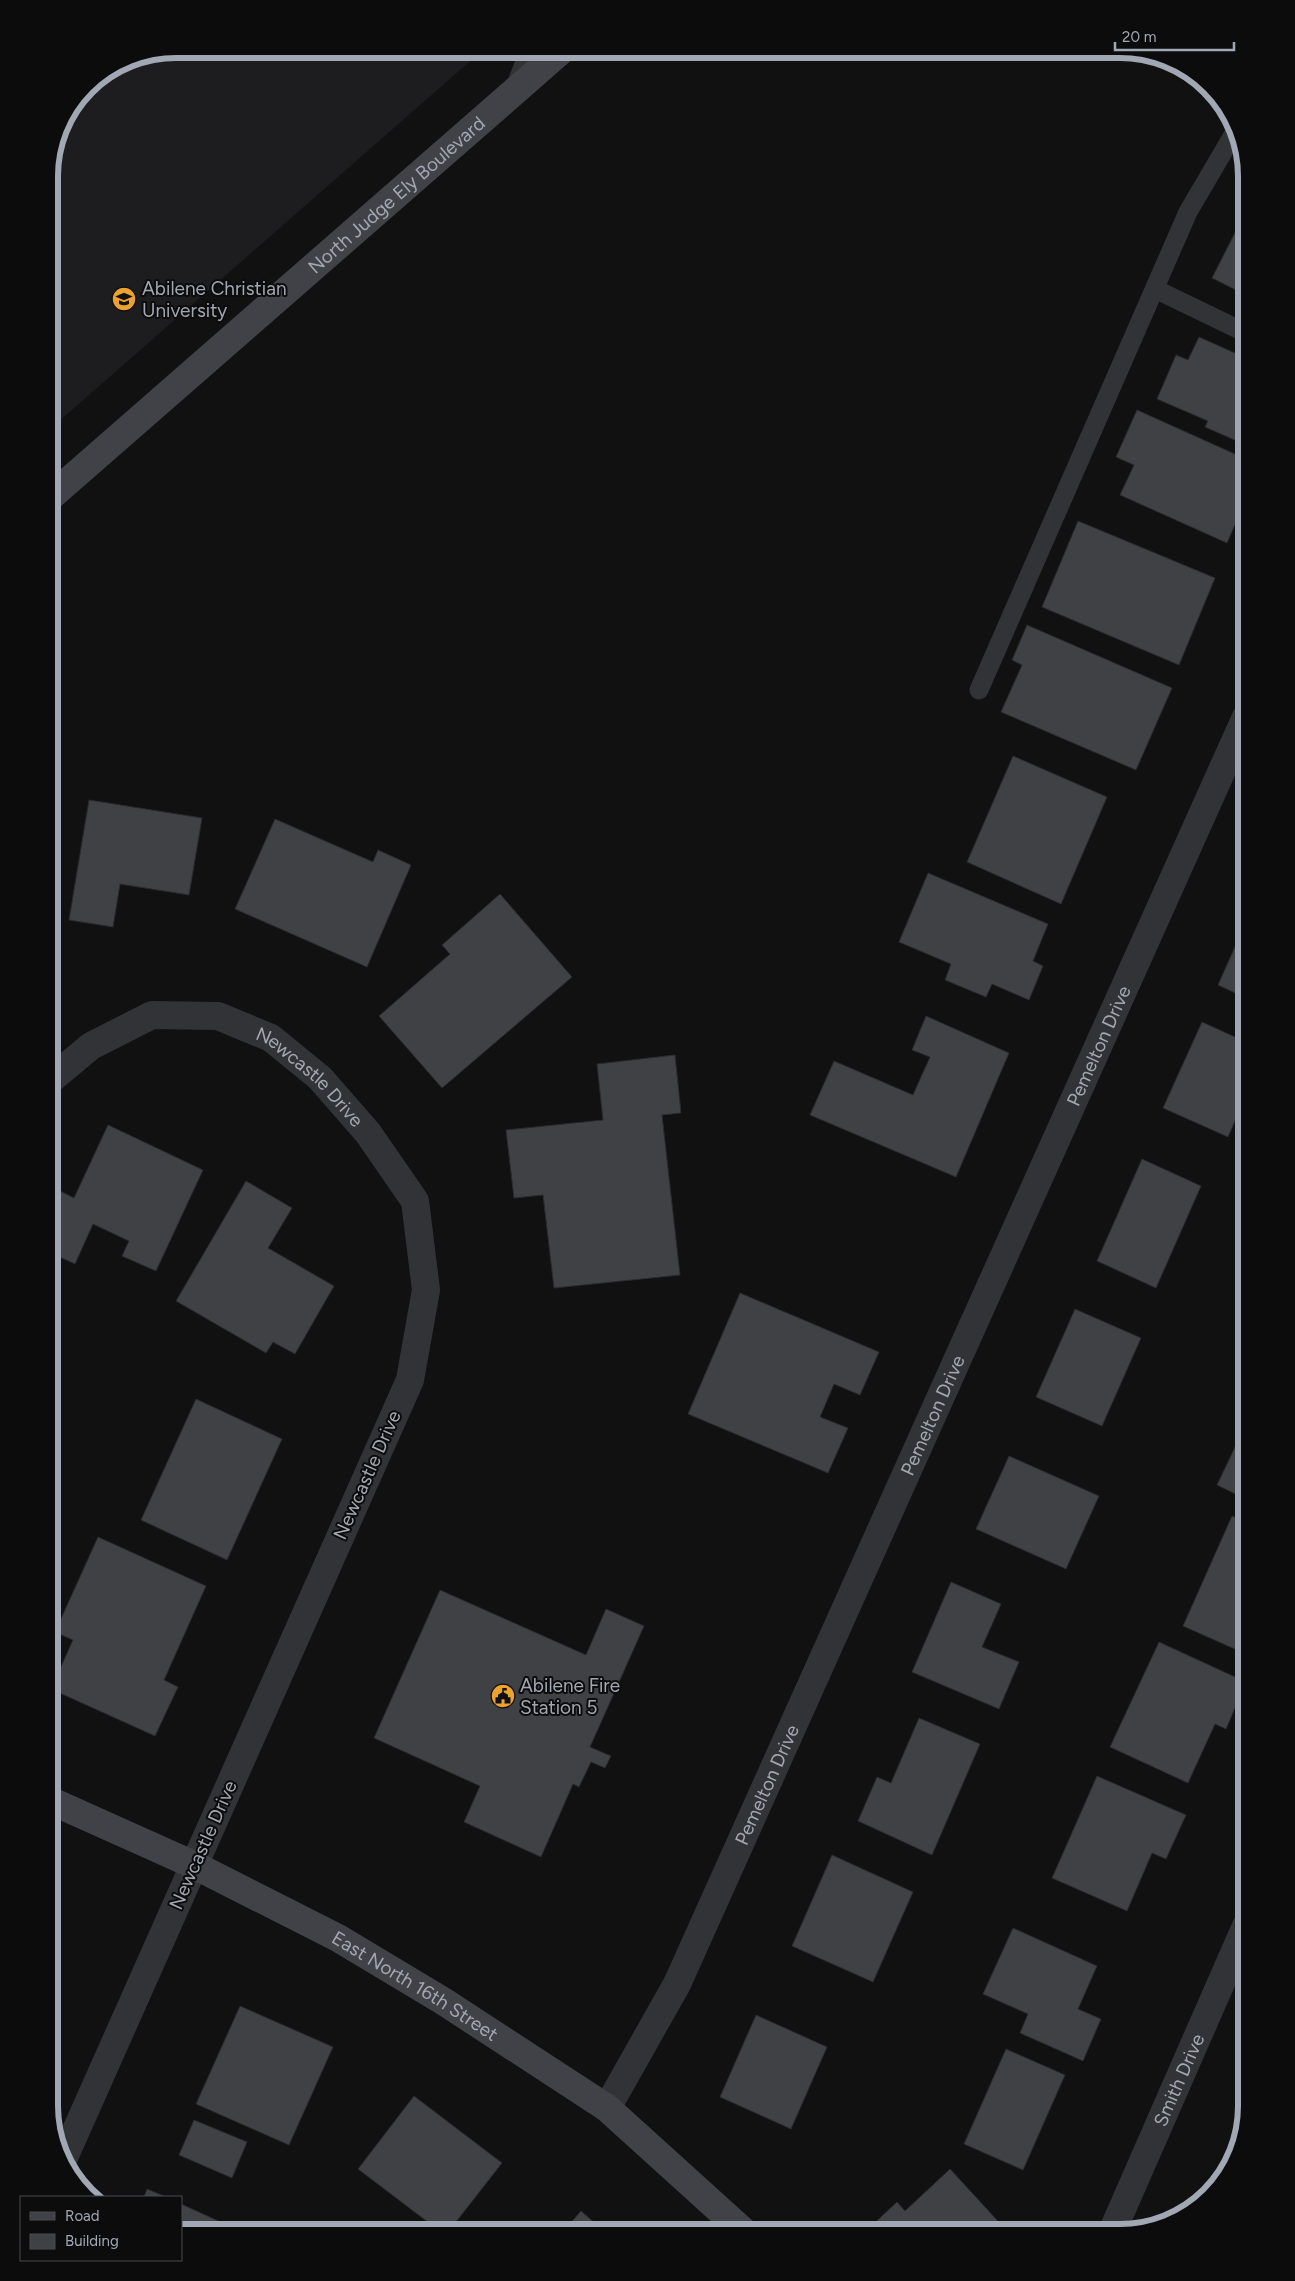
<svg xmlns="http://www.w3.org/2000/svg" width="1295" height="2281" font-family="Figtree,sans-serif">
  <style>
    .built { fill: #1d1d1f }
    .building { fill: #404145; stroke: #2b2b2e }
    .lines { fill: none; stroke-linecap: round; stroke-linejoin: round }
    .lane { stroke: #323337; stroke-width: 19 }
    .street { stroke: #323337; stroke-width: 28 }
    .secondary { stroke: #404247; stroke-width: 28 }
    .labels { text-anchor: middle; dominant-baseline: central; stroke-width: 4; stroke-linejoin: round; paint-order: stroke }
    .street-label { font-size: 19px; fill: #a2a8b3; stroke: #0c0c0d }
    .poi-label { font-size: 19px; fill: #a2a8b3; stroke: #0c0c0d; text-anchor: start }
    .rim { fill: none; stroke: #a2a8b3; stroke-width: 6 }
  </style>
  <rect width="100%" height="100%" fill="#111112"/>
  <path class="built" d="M176,49h308l-435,381v-262l10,-41 27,-41 41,-28z"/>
  <g class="building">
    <path d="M1246,211v84l-34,-17z"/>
    <path d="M1199,337l47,21v87l-41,-18 3,-6 -51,-22 19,-44 12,5z"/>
    <path d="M1137,410l109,49v40l-19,44 -107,-48 14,-30 -18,-8z"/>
    <path d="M1078,521l137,57 -36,87 -137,-58z"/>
    <path d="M1027,625l145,63 -36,82 -135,-58 21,-47 -10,-5z"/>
    <path d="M1013,756l94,41 -46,107 -94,-42z"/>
    <path d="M89,800l113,18 -13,77 -69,-11 -7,43 -44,-7z"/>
    <path d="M275,819l98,43 5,-12 33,15 -44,102 -132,-58z"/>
    <path d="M928,873l120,51 -15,37 10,5 -14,34 -37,-16 -6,13 -41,-17 6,-16 -52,-22z"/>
    <path d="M500,894l72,83 -130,111 -63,-72 71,-62 -8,-9z"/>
    <path d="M1246,922v76l-28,-13z"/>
    <path d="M926,1016l83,37 -53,124 -146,-62 24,-54 79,34 17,-38 -18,-7z"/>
    <path d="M1202,1022l44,20v53l-18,42 -65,-29z"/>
    <path d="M675,1055l6,58 -19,2 18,160 -126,13 -11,-93 -29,3 -8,-68 97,-10 -6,-56z"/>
    <path d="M108,1125l95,45 -47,101 -34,-15 7,-15 -36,-17 -18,40 -26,-12 1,-66 24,12z"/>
    <path d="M1142,1159l59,27 -45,102 -59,-27z"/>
    <path d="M246,1181l46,27 -24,40 66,38 -39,68 -22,-12 -7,11 -90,-52z"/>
    <path d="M740,1293l139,59 -19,43 -26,-11 -14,33 28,11 -20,45 -140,-59z"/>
    <path d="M1075,1309l66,29 -39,88 -66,-29z"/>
    <path d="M196,1399l86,40 -55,121 -86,-40z"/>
    <path d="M1246,1424v75l-29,-14z"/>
    <path d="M1009,1456l90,40 -33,73 -90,-40z"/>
    <path d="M1232,1516l14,6v132l-63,-28z"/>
    <path d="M98,1537l108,49 -42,94 14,7 -23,49 -104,-47 22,-49 -18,-8z"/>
    <path d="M951,1582l50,22 -19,43 37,15 -20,47 -87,-37z"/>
    <path d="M440,1590l146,65 20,-46 38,17 -54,121 21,9 -6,12 -14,-6 -12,25 -6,-3 -32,73 -77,-35 16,-36 -106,-48z"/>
    <path d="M1159,1642l87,40 -20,47 -11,-5 -27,59 -78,-36z"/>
    <path d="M919,1718l61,26 -48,111 -74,-34 19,-44 14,6z"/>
    <path d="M1097,1776l89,39 -20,44 -14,-6 -25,58 -75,-33z"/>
    <path d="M832,1855l81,37 -40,90 -81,-36z"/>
    <path d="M49,1927l9,4 -9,20z"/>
    <path d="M1013,1928l84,38 -19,43 23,10 -18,42 -63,-28 8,-19 -45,-20z"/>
    <path d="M240,2006l93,41 -44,98 -93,-41z"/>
    <path d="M756,2015l71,32 -36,82 -71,-32z"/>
    <path d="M1006,2049l59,26 -42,95 -59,-26z"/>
    <path d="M414,2096l88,67 -54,69h-7l-83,-63z"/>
    <path d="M194,2120l53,22 -15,36 -53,-23z"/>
    <path d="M950,2169l58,63 -142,-1 31,-29 8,9z"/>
    <path d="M147,2189l19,8h-22z"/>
    <path d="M181,2204l57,26 -1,2h-56z"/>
    <path d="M581,2211l24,21h-42z"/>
  </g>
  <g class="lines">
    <g class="lane">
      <path d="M515,87l15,-38"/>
      <path d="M1155,289l91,44"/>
      <path d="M979,690l209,-478 48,-82"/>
    </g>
    <g class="street">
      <path id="s1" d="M49,1081l42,-35 61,-31 66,1 53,22 49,40 48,55 47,68 11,89 -16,90 -348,782"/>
      <path id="s2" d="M607,2108l70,-124 569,-1267"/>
      <path id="s3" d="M1112,2232l134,-306"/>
    </g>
    <g class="secondary">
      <path id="s4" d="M49,498l514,-449"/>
      <path id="s5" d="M49,1800l145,65 144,73 105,63 164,107 137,124"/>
    </g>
  </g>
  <defs>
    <g id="university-disc" transform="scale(1.25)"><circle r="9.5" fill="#eca22f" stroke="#0c0c0d"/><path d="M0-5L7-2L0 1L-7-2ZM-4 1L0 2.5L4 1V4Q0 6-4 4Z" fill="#111"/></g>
    <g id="civic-disc" transform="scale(1.25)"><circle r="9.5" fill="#eca22f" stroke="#0c0c0d"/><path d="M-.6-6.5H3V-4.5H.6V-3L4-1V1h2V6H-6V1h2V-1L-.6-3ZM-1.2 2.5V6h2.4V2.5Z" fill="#111"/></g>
  </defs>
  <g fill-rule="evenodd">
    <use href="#university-disc" x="124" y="299"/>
    <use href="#civic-disc" x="503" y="1696"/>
  </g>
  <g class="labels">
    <g class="street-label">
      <text stroke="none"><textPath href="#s4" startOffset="461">North Judge Ely Boulevard</textPath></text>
      <text stroke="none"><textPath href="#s2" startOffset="1171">Pemelton Drive</textPath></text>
      <text stroke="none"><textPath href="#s1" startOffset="301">Newcastle Drive</textPath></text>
      <text stroke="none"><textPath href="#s2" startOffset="766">Pemelton Drive</textPath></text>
      <text transform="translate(367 1475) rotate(-66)">Newcastle Drive</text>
      <text stroke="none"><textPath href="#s2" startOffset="361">Pemelton Drive</textPath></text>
      <text transform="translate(203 1845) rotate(-66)">Newcastle Drive</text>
      <text stroke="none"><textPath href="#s5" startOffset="411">East North 16th Street</textPath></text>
      <text stroke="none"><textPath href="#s3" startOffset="166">Smith Drive</textPath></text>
    </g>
    <g class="poi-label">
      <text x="142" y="288">Abilene Christian<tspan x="142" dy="22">University</tspan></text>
      <text x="520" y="1685">Abilene Fire<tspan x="520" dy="22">Station 5</tspan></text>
    </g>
  </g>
  <path d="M0 0H1295V2281H0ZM176 58H1120A118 118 0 0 1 1238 176V2106A118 118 0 0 1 1120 2224H176A118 118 0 0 1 58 2106V176A118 118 0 0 1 176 58Z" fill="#0c0c0d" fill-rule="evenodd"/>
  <path class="rim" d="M176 58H1120A118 118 0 0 1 1238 176V2106A118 118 0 0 1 1120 2224H176A118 118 0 0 1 58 2106V176A118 118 0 0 1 176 58Z"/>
  <rect x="20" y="2196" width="162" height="65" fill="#0c0c0d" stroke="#484a4f"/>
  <rect x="30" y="2212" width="25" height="8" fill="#404247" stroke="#484a4f"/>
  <text x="65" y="2221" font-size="15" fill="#a2a8b3">Road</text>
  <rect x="30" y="2234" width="25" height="15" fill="#404145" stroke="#484a4f"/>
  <text x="65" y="2246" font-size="15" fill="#a2a8b3">Building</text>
  <path d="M1115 42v8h119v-8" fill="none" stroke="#a2a8b3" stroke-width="2.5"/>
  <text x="1122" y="42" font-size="15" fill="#a2a8b3" stroke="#0c0c0d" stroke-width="4" paint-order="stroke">20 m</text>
</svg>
